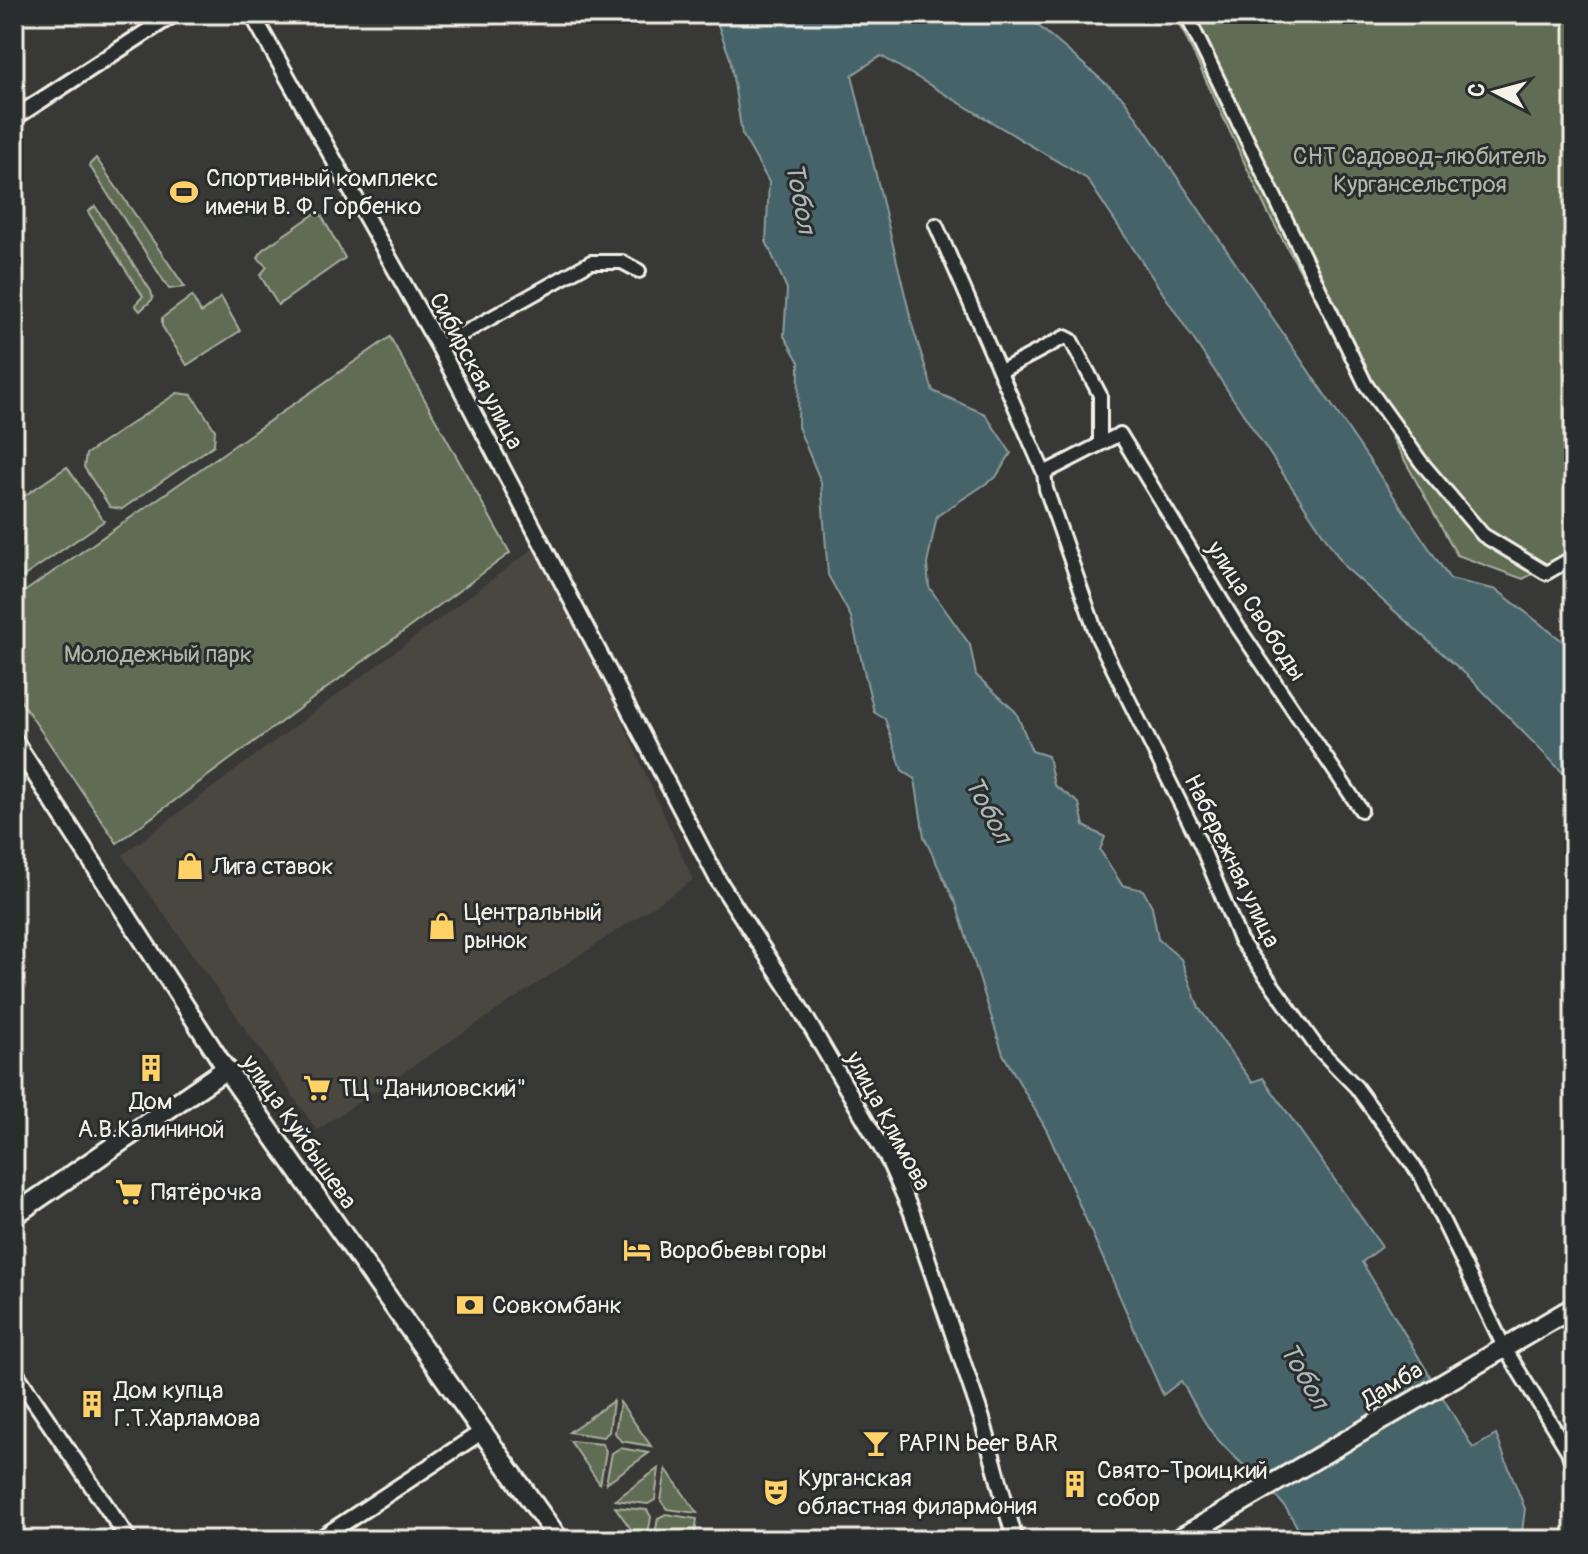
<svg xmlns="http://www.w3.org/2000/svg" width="1588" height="1554" font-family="Pangolin,sans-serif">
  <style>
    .built { fill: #494640 }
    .green { fill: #616c53; stroke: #aaae9e; stroke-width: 2 }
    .water { fill: #46636a; stroke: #8c9c9c; stroke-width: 2 }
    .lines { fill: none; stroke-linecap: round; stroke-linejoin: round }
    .minor-casing { stroke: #f4f1e8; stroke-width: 18 }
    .tertiary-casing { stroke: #f4f1e8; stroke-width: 20 }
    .secondary-casing { stroke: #f4f1e8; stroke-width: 22 }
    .primary-casing { stroke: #f4f1e8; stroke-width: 24 }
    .minor { stroke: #2a2d2e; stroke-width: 12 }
    .tertiary { stroke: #2a2d2e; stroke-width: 14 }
    .secondary { stroke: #2a2d2e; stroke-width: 16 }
    .primary { stroke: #2a2d2e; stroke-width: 18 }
    .labels { text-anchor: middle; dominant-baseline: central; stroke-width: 6; stroke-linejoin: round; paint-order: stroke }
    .park-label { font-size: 24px; fill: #b2b5a5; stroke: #2a2d2e }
    .poi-label { font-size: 24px; fill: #f4f1e8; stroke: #2a2d2e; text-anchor: start }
    .street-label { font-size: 24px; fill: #f4f1e8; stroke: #2a2d2e }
    .water-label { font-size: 26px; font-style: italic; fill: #aeb8b6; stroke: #2a2d2e }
  </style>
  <rect width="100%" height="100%" fill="#383836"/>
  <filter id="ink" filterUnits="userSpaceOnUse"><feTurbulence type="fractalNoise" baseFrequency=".0125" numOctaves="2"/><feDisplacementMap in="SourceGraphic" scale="16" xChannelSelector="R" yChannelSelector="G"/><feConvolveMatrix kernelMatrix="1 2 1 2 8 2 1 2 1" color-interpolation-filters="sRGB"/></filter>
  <g filter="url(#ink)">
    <path class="built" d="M542,542l151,338 -376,250 -195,-275z"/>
    <g class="green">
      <path d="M1175,14h399v538l-51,27 -66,-24 -190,-344z"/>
      <path d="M96,158l89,129 -16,2 -80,-124z"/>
      <path d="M95,206l56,85 2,8 -13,12 -5,-6 8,-9 -55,-84z"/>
      <path d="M319,211l26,47 -67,47 -18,-30 7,-8 -9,-9 4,-8z"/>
      <path d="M192,296l9,17 20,-16 19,34 -53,34 -25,-39v-8z"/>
      <path d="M390,337l120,216 -393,290 -103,-152v-92z"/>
      <path d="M177,393l15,2 23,35 -1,15 -92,64 -12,-2 -26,-40 2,-13z"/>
      <path d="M67,467l37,54 -90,62v-80z"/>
      <path d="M613,1401l-4,31 -6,5 -34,-5z"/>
      <path d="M620,1402l31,44 -30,-5 -6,-8z"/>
      <path d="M570,1441l32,3 4,7 -6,33z"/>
      <path d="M620,1448l29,5 -43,30 6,-30z"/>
      <path d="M659,1468l-4,32 -7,4 -33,-4z"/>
      <path d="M666,1469l31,44 -30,-4 -6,-8z"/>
      <path d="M615,1507l32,3 4,7 -4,23h-8z"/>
      <path d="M666,1514l31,5 -3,21h-40l4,-22z"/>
    </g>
    <path class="water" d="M714,14l313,2 97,83 326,480 47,11 77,60v134l-104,-106 -125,-111 -258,-388 -206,-123 -29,19 61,253 20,63 52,23 26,39 -15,24 -59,39 -10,48 2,23 41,58 6,30 40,37 16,39 16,5 6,29 25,18 5,23 21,11 -5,13 22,35 21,5 9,16 6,33 23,20 18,49 53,74 11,-4 119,169 -20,15 111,186 23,-13 29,74 -3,23 6,8h-226c-15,-48 -58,-68 -88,-105 -13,-16 -22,-36 -33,-54l-18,14 -116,-264 -44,-77 -47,-150 -32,-67 -9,-58 -13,-9 -17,-51 -11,-7 -23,-95 -23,-42 -7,-93 -23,-55 1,-65 -15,-26 3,-47 -21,-48 3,-59 -27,-48 -12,-76z"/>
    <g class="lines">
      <g class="minor-casing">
        <g id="minor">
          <path d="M1186,14l180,371 55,77 62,73 63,38 28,-16"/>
          <path d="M936,225l108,248 2,16 52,149 103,207 39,95 76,106 40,41 65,89 83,171 64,104 6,20"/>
          <path d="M439,347l152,-85h31l17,9"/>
          <path d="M1001,371l64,-34 6,3 29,55v49"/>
          <path d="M1044,473l76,-39 117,192 124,184"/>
        </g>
      </g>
      <g class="tertiary-casing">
        <g id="tertiary">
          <path d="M252,14l187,333 279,533 72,111 98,168 24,54 70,206 33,121"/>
          <path d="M14,118l160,-104"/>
          <path d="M14,1371l115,169"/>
          <path d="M318,1540l165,-109"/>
        </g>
      </g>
      <g class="secondary-casing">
        <path id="secondary" d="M14,741l212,328"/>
      </g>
      <g class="primary-casing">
        <g id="primary">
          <path d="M14,1215l212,-146 333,471"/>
          <path d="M1177,1540l397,-233"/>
        </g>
      </g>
      <use href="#minor" class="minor"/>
      <use href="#tertiary" class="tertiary"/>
      <use href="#secondary" class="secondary"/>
      <use href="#primary" class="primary"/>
    </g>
  </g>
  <defs>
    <g id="stadium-bare" transform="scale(2.16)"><path d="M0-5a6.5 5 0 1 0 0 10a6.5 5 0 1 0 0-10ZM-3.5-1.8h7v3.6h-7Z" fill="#ffd166" stroke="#2a2d2e" stroke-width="2.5" paint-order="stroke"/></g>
    <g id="shop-bare" transform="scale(2.16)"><path d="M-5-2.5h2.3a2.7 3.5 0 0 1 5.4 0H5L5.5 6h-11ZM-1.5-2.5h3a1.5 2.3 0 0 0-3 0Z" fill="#ffd166" stroke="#2a2d2e" stroke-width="2.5" paint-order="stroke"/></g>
    <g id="building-bare" transform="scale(2.16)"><path d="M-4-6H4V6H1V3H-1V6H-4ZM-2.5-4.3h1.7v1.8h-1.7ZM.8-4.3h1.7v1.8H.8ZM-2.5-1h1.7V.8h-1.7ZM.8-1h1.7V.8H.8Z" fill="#ffd166" stroke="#2a2d2e" stroke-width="2.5" paint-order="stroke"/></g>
    <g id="supermarket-bare" transform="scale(2.16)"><path d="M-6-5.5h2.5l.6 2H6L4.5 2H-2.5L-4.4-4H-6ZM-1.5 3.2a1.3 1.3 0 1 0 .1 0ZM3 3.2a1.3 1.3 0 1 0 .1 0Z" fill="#ffd166" stroke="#2a2d2e" stroke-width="2.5" paint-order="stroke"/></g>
    <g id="hotel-bare" transform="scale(2.16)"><path d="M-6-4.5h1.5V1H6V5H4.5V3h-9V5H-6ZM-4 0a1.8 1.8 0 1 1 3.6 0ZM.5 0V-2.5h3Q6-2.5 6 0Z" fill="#ffd166" stroke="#2a2d2e" stroke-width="2.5" paint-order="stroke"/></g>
    <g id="bank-bare" transform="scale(2.16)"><path d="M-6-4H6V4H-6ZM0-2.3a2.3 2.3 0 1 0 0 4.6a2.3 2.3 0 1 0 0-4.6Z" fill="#ffd166" stroke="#2a2d2e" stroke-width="2.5" paint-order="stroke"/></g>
    <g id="bar-bare" transform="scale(2.16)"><path d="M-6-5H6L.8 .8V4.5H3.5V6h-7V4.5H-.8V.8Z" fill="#ffd166" stroke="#2a2d2e" stroke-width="2.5" paint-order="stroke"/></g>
    <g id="theatre-bare" transform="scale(2.16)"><path d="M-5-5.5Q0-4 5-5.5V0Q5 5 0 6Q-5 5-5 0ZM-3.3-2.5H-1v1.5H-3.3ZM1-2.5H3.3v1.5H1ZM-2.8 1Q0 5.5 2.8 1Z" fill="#ffd166" stroke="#2a2d2e" stroke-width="2.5" paint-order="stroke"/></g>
  </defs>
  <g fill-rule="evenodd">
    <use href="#stadium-bare" x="184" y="192"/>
    <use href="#shop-bare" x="190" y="866"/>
    <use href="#shop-bare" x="442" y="926"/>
    <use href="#building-bare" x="151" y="1068"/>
    <use href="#supermarket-bare" x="317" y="1088"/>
    <use href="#supermarket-bare" x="129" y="1192"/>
    <use href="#hotel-bare" x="637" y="1250"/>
    <use href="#bank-bare" x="470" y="1305"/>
    <use href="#building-bare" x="92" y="1404"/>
    <use href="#bar-bare" x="876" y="1443"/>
    <use href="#building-bare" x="1075" y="1484"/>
    <use href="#theatre-bare" x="776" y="1492"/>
  </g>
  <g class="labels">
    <g class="park-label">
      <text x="1420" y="156">СНТ Садовод-любитель<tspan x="1420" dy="28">Кургансельстроя</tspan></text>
      <text x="158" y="654">Молодежный парк</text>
    </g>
    <g class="poi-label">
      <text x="206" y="178">Спортивный комплекс<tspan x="206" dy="28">имени В. Ф. Горбенко</tspan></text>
      <text x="212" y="866">Лига ставок</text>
      <text x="464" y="912">Центральный<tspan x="464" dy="28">рынок</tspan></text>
      <text x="339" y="1088">ТЦ "Даниловский"</text>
      <text x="151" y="1101" text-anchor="middle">Дом<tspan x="151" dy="28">А.В.Калининой</tspan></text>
      <text x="151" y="1192">Пятёрочка</text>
      <text x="659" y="1250">Воробьевы горы</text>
      <text x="492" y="1305">Совкомбанк</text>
      <text x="114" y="1390">Дом купца<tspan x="114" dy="28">Г.Т.Харламова</tspan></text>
      <text x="898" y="1443">PAPIN beer BAR</text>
      <text x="1097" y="1470">Свято-Троицкий<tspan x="1097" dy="28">собор</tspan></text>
      <text x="798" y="1478">Курганская<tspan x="798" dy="28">областная филармония</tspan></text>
    </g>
    <g class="street-label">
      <text transform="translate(476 371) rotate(62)">Сибирская улица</text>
      <text transform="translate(1256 611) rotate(57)">улица Свободы</text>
      <text transform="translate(1232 861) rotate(64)">Набережная улица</text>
      <text transform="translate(888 1121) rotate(62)">улица Климова</text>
      <text transform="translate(299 1132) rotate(55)">улица Куйбышева</text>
      <text transform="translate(1392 1385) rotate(-31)">Дамба</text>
    </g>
    <g class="water-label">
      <text transform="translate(800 198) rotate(79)">Тобол</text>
      <text transform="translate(988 810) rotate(62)">Тобол</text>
      <text transform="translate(1304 1376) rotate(60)">Тобол</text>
    </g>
  </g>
  <rect width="1588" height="1554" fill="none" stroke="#2a2d2e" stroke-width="48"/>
  <rect x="24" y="24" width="1540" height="1506" fill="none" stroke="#f4f1e8" stroke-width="3" filter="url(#ink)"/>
  <g transform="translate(1496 92) rotate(276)" stroke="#2a2d2e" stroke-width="6" paint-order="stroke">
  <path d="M0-6L14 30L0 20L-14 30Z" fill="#f4f1e8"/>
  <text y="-12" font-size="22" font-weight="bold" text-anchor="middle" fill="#f4f1e8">С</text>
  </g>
</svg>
